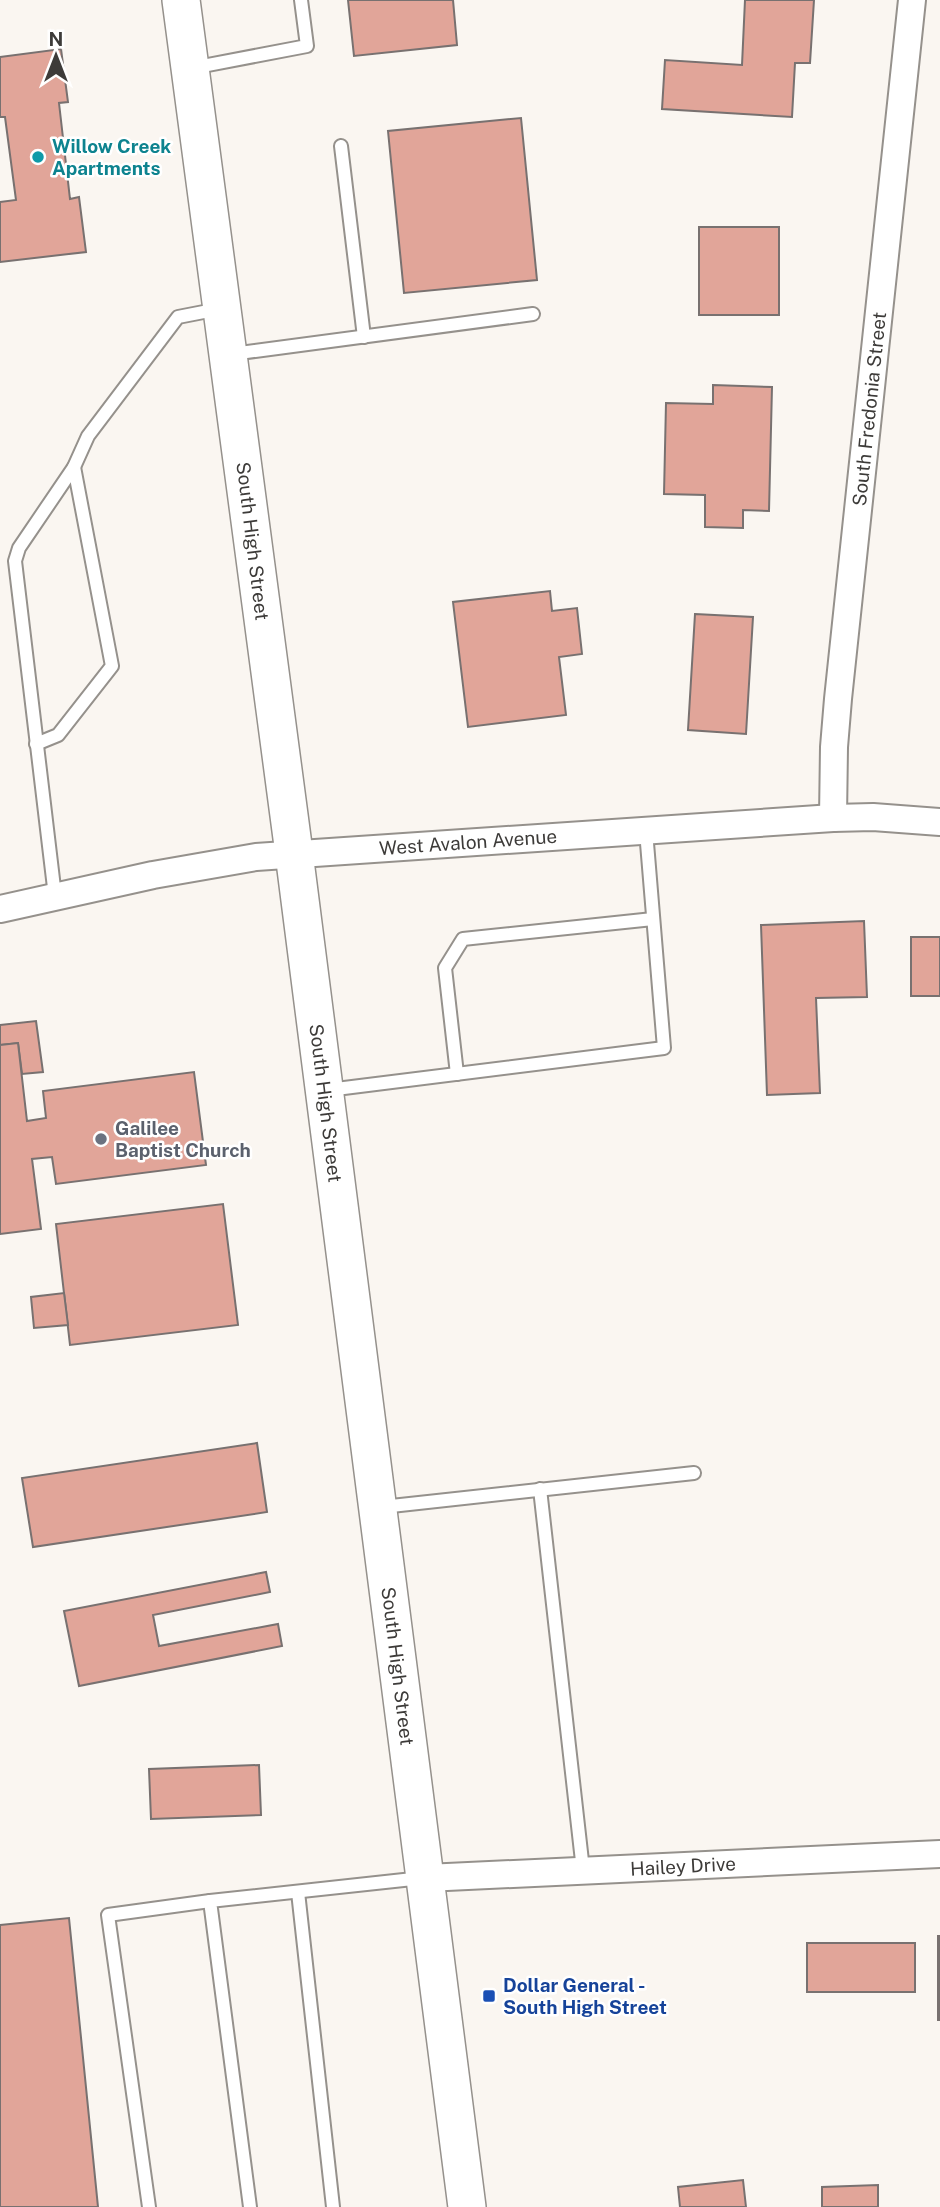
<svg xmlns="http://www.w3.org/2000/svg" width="940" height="2207" font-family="'Public Sans',sans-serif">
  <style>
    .building { fill: #e1a599; stroke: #787170; stroke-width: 2 }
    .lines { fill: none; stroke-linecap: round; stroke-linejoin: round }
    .lane-casing { stroke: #95918c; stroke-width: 16 }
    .street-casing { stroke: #95918c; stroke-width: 30 }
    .secondary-casing { stroke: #95918c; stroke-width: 40 }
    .lane { stroke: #fff; stroke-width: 12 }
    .street { stroke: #fff; stroke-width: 26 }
    .secondary { stroke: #fff; stroke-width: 37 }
    .culture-dot { fill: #0f9aa8; stroke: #fff; stroke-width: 2.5 }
    .worship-dot { fill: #6b7280; stroke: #fff; stroke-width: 2.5 }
    .transit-dot { fill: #1a4fb4; stroke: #fff; stroke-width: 2.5 }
    .labels { text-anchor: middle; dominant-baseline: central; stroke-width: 5; stroke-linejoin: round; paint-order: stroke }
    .culture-label { font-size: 19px; font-weight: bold; fill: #0d838f; stroke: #fff; text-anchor: start }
    .street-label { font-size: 19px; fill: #3d3b39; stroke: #fff }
    .worship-label { font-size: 19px; font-weight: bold; fill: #5b616d; stroke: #fff; text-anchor: start }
    .transit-label { font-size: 19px; font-weight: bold; fill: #164399; stroke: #fff; text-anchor: start }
  </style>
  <rect width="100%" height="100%" fill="#faf6f1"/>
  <g class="building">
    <path d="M348,0h105l4,45 -103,11z"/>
    <path d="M745,0h69l-4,63h-15l-3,54 -130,-8 3,-49 77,5z"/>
    <path d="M61,49l7,53 -9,1 11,96 9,-2 7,55 -86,10v-60l16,-2 -11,-83h-5v-60z"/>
    <path d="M521,118l16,162 -133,13 -16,-162z"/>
    <rect x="699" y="227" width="80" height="88"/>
    <path d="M713,385l59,2 -3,124 -26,-1v18l-38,-1v-32l-41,-1 2,-91 47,1z"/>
    <path d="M550,591l2,20 25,-3 5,46 -23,3 7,58 -98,12 -15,-125z"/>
    <path d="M695,614l58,3 -7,117 -58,-4z"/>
    <path d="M864,921l3,76 -51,1 4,95 -53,2 -6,-170z"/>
    <rect x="911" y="937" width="29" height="59"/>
    <path d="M36,1021l7,51 -21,2 -4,-31 -18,2v-20z"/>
    <path d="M18,1043l9,78 19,-3 -3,-27 151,-19 12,93 -150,19 -4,-27 -20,2 9,70 -41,5v-189z"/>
    <path d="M223,1204l15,121 -168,20 -14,-121z"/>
    <path d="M64,1293l4,32 -34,3 -3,-31z"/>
    <path d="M257,1443l10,69 -234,35 -11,-69z"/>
    <path d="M266,1572l4,20 -117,23 6,31 119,-22 4,22 -203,40 -15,-75z"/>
    <path d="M259,1765l2,50 -110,4 -2,-50z"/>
    <path d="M69,1918l29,289h-98v-282z"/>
    <rect x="938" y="1936" width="2" height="84"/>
    <rect x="807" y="1943" width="108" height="49"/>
    <path d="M743,2180l3,27h-66l-2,-20z"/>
    <path d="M878,2185v22h-56v-20z"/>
  </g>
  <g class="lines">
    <g class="lane-casing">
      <g id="lane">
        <path d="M192,68l115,-22 -6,-46"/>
        <path d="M341,146l23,191"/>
        <path d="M232,354l301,-40"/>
        <path d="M36,744l22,-9 54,-69 -38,-199"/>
        <path d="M55,896l-40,-335 4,-13 55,-81 14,-31 90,-119 41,-8"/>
        <path d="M457,1074l-12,-106 18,-29 190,-20"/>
        <path d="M328,1090l336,-42 -18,-217"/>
        <path d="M540,1489l43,381"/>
        <path d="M382,1507l312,-34"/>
        <path d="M298,1892l35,315"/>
        <path d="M149,2207l-41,-292 102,-14"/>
        <path d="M250,2207l-40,-306 212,-23"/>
      </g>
    </g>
    <g class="street-casing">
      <g id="street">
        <path d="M833,818l1,-71 4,-48 74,-699"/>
        <path d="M0,909l153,-34 103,-18 577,-39 40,-1 67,5"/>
        <path d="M426,1878l514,-24"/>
      </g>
    </g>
    <g class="secondary-casing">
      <path id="secondary" d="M181,0l113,853 173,1354"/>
    </g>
    <use href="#lane" class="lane"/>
    <use href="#street" class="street"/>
    <use href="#secondary" class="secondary"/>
  </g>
  <circle class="culture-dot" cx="38" cy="157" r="7"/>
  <circle class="worship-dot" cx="101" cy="1139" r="7"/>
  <rect class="transit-dot" x="482" y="1989" width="14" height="14" rx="3.5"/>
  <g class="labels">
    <g class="culture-label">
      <text x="52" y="146">Willow Creek<tspan x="52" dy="22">Apartments</tspan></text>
    </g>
    <g class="street-label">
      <text transform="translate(869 409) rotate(-84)">South Fredonia Street</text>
      <text transform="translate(253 541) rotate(83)">South High Street</text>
      <text transform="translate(468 842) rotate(-4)">West Avalon Avenue</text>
      <text transform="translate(326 1103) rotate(83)">South High Street</text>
      <text transform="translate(398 1666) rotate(83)">South High Street</text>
      <text transform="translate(683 1866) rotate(-3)">Hailey Drive</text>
    </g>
    <g class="worship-label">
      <text x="115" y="1128">Galilee<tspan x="115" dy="22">Baptist Church</tspan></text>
    </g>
    <g class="transit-label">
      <text x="503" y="1985">Dollar General -<tspan x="503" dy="22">South High Street</tspan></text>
    </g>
  </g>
  <g transform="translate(56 56)" stroke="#ffffff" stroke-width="5" paint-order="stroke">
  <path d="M0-5L12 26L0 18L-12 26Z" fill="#3d3b39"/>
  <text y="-10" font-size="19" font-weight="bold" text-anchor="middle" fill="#3d3b39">N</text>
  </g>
</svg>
